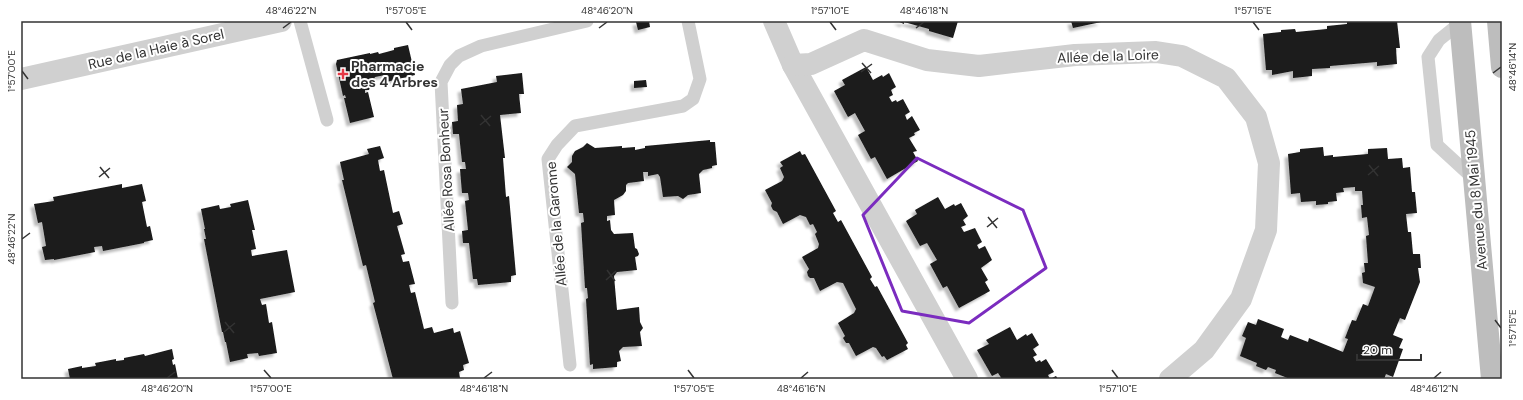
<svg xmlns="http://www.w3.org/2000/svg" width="1523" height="400" font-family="'DM Sans',sans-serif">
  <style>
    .building { fill: #1a1a1a; filter: url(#shadow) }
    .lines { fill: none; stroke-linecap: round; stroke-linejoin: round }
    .lane { stroke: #d0d0d0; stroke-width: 13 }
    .street { stroke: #d0d0d0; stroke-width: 22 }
    .secondary { stroke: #bdbdbd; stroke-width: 22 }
    .marked { fill: none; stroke: #7b2cbf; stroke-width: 3; stroke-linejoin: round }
    .ticks { fill: none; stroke: #333; stroke-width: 1.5 }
    .poi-dot { fill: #e63946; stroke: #fff; stroke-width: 1.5 }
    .labels { text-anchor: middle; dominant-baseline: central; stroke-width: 4; stroke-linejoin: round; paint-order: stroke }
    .street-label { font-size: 14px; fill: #333; stroke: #fff }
    .poi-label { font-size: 14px; font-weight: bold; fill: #333; stroke: #fff; text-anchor: start }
    .neatline { fill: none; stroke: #333; stroke-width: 1.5 }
    .ticks-label { font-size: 10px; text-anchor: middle; fill: #333 }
  </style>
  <defs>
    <filter id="shadow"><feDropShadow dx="-3.5" dy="3.5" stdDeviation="1" flood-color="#0004"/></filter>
  </defs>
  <rect width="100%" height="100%" fill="#fff"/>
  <g class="building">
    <path d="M649,21l1,6 -12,3 -2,-8z"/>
    <path d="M897,21h61l-5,17 -24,-7v-2l-25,-7v2z"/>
    <path d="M1071,21h30v1l-28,6z"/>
    <path d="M1347,21h50l3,27h-4l1,16 -20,2v-4l-47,4v2l-18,1v7l-19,2v-7l-21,4v-5h-6l-3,-36 18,-2v-2l14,-1 1,3 31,-3v-3l20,-2z"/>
    <path d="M408,45l7,30 -29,7 -1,-7 -10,2 -6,13h-4v3l3,-1 6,25 -24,6 -6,-25h2l-1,-3 -2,1 -7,-32 1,-4 33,-7v1l8,-2 1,2 15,-4v-2z"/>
    <path d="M866,67l7,13 9,-5 1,2 6,-4 7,14 -5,3 2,5 -4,2 3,5 4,-2 1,2 6,-3 7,13 -5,3 2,5 5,-4 8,14 -6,3 1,2 -6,3 8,13 -4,1 5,9 -31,18 -12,-22 -4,2 -13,-24 7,-4 -10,-18 -7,4 -14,-26 11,-6 -3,-5z"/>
    <path d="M522,73l2,21h-5l2,19 -21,2 5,43h-2l3,39 3,-1 7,79 -5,1v6l-33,3 -1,-6h-4l-4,-36h-6l-1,-12 6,-1 -3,-29 4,-1 -1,-7h-6l-2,-24h6l-1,-7h-3l-3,-28h-6l-1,-12 6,-1 -1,-16 6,-1 -2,-15 36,-7 -1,-6z"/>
    <path d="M646,80l1,7 -13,1v-7z"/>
    <path d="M710,140v2h5l2,23 -5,1v2l-9,2 -4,4 2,19 -13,2 -5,4 -5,-3 -15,1 -3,-20 -2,-3 -10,2v-4h-5l1,9 -16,2 -2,2v6l-3,4 -9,5 1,15 -8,1v5l3,-1 1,10 3,4 19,-1 2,15 2,1 2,5 -1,2 -3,1 2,13 -20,2 -3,4 3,34 22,-3 1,15 3,6 -3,4 2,14 -19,1 -4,4 2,10 -4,1v5l-24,2v-5l-3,1 -4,-66 2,-1 -1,-10h-2l-4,-65 3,-1 -1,-9h-4l-4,-39 -8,-7 5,-5v-6l3,-5 8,-4 4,-4 8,5 27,-2v2l13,-1v3l10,-2v-2z"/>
    <path d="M380,146l4,12 -6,2 2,11 4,-1 9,43 6,-2 4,13 -6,2 8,28 -4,1 2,7 6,-1 6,23 -6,1 2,8 4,-1 9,37 8,-2 2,6 19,-5 1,5 6,-2 9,32 -6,2 1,5 -5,2 1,6 -5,1h-62l-20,-76 2,-1 -9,-37 -3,1 -21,-86h2l-4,-18 29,-8 -2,-5z"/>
    <path d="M1323,147l1,9 9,-1v2l35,-3v-5l19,-1 1,11 14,-1 1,10 7,-1 2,25h3l2,21 -11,1 2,18h3l2,22h7l1,14h-3l2,14 -15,38 -5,-2 -7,17 10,4 -4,9 4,1 -10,28 -7,-3 -2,5h-94l-15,-6 1,-3 -8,-3 -2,3 -10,-4 1,-3 -17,-7 6,-18 -4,-2 6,-14 8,3 2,-6 26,10 -3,8 7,3 2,-5 18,7 1,-4 34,14 5,-13 -3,-1 7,-18 4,1 7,-17 5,2 7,-19 -12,-4 -1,-10 3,-1 -1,-9h4l-2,-27 3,-1 -2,-18 -5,1 -1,-13h2l-1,-14h-7v-4l-12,1 1,4 -8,1 1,8 -9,1v2l-12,1v-4l-15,1 -1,-9 -9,1 -3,-40 12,-2v-3z"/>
    <path d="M800,151l2,4 3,-1 31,57 -3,2 5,9 3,-2 31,57 -2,2 5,8 2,-1 31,57 -2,2 2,4 -21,11 -3,-4 -2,1 -6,-9 -3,-1 -17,9 -7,-13h-3l-3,-5 2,-2 -7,-13 16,-10 2,-4 -13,-26 -6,-1 -17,9 -6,-13h-4l-2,-2 -1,-4 2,-3 -7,-12 16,-9 1,-4 -4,-10 2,-2 -4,-8 -3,1 -4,-8 -6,-2 -17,9 -6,-12 -4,-2 -2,-4 1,-3 -7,-13 17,-9 2,-4 -4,-9 3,-2 -3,-4z"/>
    <path d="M122,184v4l20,-4 4,17 -4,1 5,25 3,-1 3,14 -9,2v1l-41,8 -1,-5 -8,1 1,5 -41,8v-1l-9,1 -3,-13 4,-1 -4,-24 -4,1 -4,-19 20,-3 -1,-4z"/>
    <path d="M938,197l7,12 9,-5 1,2 6,-3 7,13 -5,4 3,5 -5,2 3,5 11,-4 7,14 -5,3 2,4 6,-3 7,14 -11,8 7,12 -3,2 5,9 -31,17 -12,-22 -4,2 -13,-24 7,-4 -10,-17 -7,3 -14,-25 11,-7 -2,-4z"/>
    <path d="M248,200l7,30h-3l4,19 -5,1 1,6 35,-6 8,42 -35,7 2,6 4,-1 3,19 3,-1 5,31 -18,3 -1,-3 -11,1 1,4 -18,4 -4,-20h-1l-2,-10h-1l-18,-93h2l-2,-10h1l-4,-20 18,-4 1,4 11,-2 -1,-3z"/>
    <path d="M1010,327l7,13 9,-6 1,2 5,-3 7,12 -6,4 4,6 -4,2 3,5 4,-2 1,2 5,-3 8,13 -6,3 2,4 6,-3 2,3h-56l-4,-6 -6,3 -15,-26 12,-6 -3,-4z"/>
    <path d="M172,349l2,10 -2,1 1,5 2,-1 3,15h-108l-2,-10 14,-3v2l14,-2 -1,-3 21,-4v2l8,-1v-2l20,-4 1,2z"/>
  </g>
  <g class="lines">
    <g class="lane">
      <path d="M300,21l27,99"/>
      <path d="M1460,23l-21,17 -11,17 9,88 37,34"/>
      <path d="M452,303l-11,-221 9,-17 9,-9 22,-10 106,-25"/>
      <path d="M570,365l-22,-206 9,-14 18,-19 108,-20 10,-7 7,-20 -12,-58"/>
    </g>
    <g class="street">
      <path d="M774,21l19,44 174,314"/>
      <path d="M793,65l18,-1 53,-24 63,20 52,6 96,-11 81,-3 26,4 44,22 30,39 13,46 -3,67 -25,69 -37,51 -34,29"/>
      <path d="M21,79l260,-58"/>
    </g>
    <g class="secondary">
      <path d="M1460,21l32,358"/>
      <path d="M1498,21l4,46"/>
    </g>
  </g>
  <path class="marked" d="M917,158l106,52 23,58 -77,55 -67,-12 -39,-96z"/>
  <path class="ticks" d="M406,22l6,8M830,22l6,8M1253,22l6,8M283,28l8,-6M599,28l8,-6M916,28l8,-6M862,63l9,10M22,71l6,8M861,72l11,-8M1493,73l8,-6M481,115l9,11M480,125l11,-9M1369,165l9,11M100,167l9,11M1368,175l11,-9M99,177l11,-9M988,217l9,11M987,227l11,-9M22,239l8,-6M607,270l8,11M606,280l10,-9M1495,320l6,8M225,322l9,11M224,332l11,-9M264,370l7,8M688,370l6,8M1112,370l6,8M167,378l8,-6M484,378l8,-6M801,378l7,-6M1434,378l7,-6"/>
  <path class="poi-dot" d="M341 68h4v4h4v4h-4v4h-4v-4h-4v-4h4z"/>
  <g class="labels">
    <g class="street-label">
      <text transform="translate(156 49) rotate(-13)">Rue de la Haie à Sorel</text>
      <text transform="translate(1108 56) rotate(-2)">Allée de la Loire</text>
      <text transform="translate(446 170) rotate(-93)">Allée Rosa Bonheur</text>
      <text transform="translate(1476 200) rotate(-95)">Avenue du 8 Mai 1945</text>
      <text transform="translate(556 224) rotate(-95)">Allée de la Garonne</text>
    </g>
    <g class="poi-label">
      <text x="351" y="66">Pharmacie<tspan x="351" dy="16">des 4 Arbres</tspan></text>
    </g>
  </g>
  <rect width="1523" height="400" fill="none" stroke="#ffffff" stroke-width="44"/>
  <path d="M1357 354v6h64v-6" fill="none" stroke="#333333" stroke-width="2"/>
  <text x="1363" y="354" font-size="12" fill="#333333" stroke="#ffffff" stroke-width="3" paint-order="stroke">20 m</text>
  <rect x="22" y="22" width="1479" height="356" class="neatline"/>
  <g class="ticks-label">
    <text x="291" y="14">48°46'22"N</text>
    <text x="406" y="14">1°57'05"E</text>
    <text x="607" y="14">48°46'20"N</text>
    <text x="830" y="14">1°57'10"E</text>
    <text x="924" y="14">48°46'18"N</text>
    <text x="1253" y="14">1°57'15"E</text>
    <text transform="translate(1512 67) rotate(-90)" y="4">48°46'14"N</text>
    <text transform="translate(11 71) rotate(-90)" y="4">1°57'00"E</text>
    <text transform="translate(11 239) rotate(-90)" y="4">48°46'22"N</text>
    <text transform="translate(1512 328) rotate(-90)" y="4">1°57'15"E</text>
    <text x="167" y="392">48°46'20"N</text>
    <text x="271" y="392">1°57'00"E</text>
    <text x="484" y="392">48°46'18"N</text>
    <text x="694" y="392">1°57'05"E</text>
    <text x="801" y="392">48°46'16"N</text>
    <text x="1118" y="392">1°57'10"E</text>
    <text x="1434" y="392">48°46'12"N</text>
  </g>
</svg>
